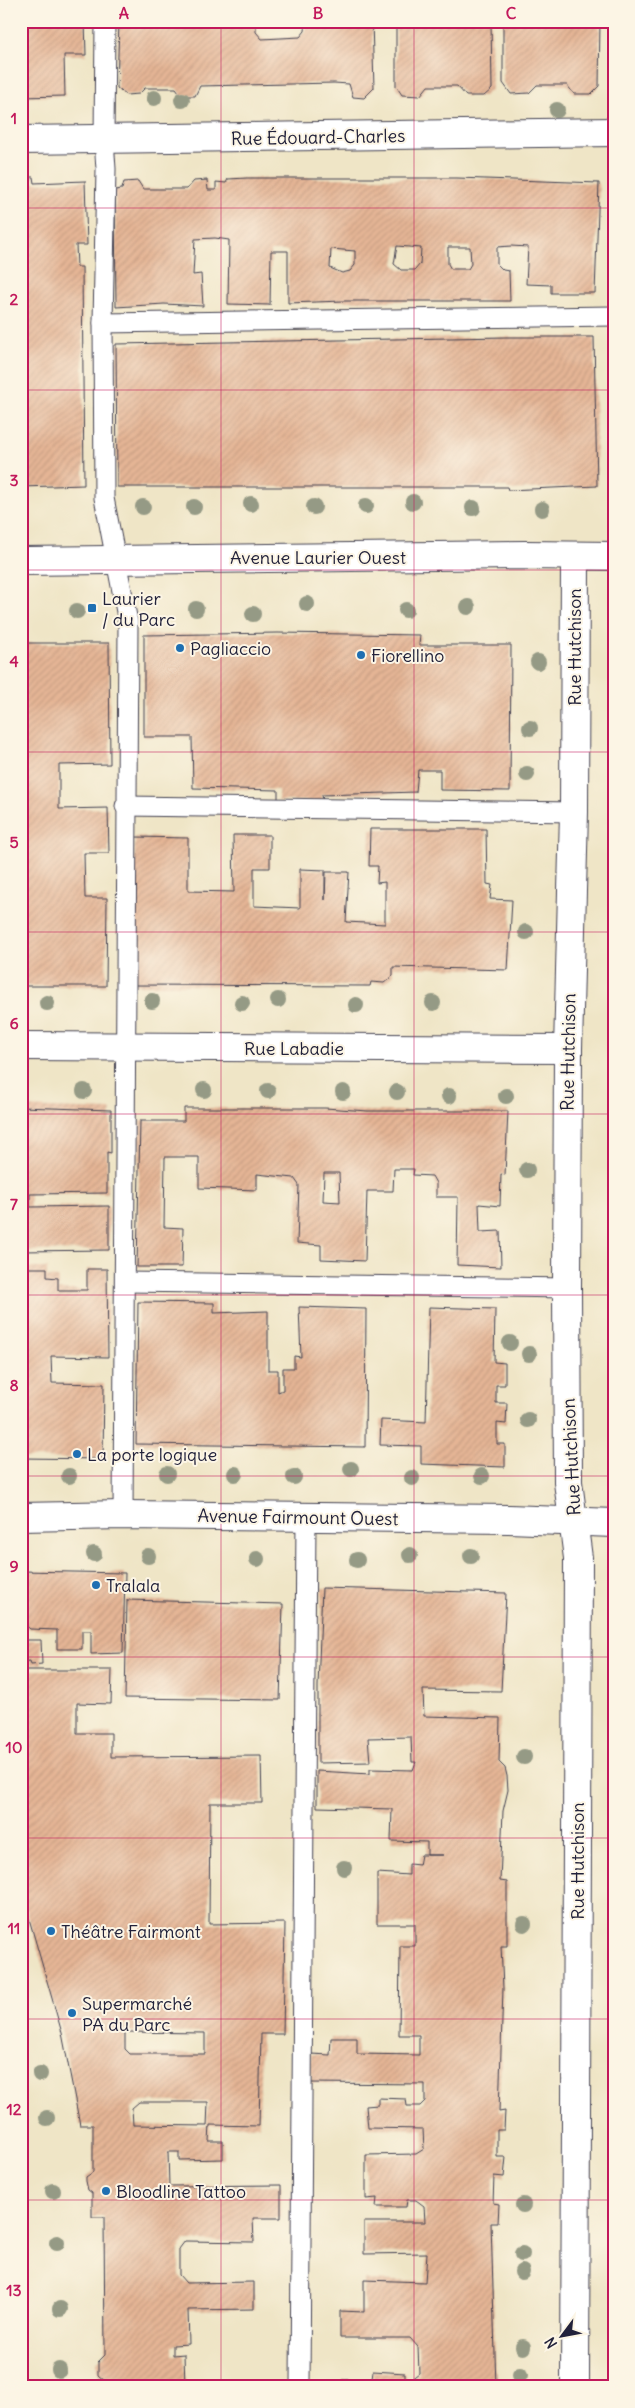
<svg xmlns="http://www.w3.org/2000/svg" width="635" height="2408" font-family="Delius,sans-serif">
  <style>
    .building { fill: url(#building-hatch); fill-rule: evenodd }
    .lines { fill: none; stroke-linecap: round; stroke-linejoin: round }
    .service-casing { stroke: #413f50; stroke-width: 21 }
    .minor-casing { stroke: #413f50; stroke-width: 30 }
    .tertiary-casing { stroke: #413f50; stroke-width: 30 }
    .service { stroke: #fff; stroke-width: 19 }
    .minor { stroke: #fff; stroke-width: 28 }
    .tertiary { stroke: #fff; stroke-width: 28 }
    .tree { fill: #959a85 }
    .grid { fill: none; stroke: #c2185b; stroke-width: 1; stroke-opacity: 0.55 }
    .poi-dot { fill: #1f6fb2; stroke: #fcf5e5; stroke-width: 2 }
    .labels { text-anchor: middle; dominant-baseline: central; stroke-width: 4; stroke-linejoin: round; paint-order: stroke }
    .street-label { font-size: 18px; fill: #22223b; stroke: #fcf5e5 }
    .poi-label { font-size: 18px; fill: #22223b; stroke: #fcf5e5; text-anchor: start }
    .neatline { fill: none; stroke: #c2185b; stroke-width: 2 }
    .grid-label { font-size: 16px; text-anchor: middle; font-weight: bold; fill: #c2185b }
  </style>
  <defs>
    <pattern id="building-hatch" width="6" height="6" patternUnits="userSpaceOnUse" patternTransform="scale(1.25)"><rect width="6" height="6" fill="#e5b595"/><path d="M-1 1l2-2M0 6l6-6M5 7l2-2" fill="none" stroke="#c49b81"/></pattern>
  </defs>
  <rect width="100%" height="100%" fill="#fcf5e5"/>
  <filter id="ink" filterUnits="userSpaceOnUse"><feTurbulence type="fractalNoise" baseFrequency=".02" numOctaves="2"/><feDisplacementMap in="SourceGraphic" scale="10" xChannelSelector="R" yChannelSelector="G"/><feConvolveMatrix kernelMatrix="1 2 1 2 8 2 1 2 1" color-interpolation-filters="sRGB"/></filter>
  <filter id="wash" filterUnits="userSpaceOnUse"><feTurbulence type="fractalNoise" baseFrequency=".0096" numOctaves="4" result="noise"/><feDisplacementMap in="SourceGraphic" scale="20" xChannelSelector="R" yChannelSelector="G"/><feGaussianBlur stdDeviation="1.12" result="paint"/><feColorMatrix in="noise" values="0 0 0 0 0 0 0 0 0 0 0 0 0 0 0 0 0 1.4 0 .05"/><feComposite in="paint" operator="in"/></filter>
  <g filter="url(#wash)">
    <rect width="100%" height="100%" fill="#efe5c6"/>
    <g id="blocks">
      <g class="building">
        <path d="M21,21h64l1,34h-22l1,41 -44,1z"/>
        <path d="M119,21h156l1,4 -20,-1v8l6,7 38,-2 5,-6 1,-10h66l2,67 -10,10 -11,-1 -4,-13 -15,-1 -134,3 -5,10h-13l-6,-8h-31l-6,6 -13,1 -9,-7z"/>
        <path d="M396,21h95l1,68 -8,7h-18l-9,-10h-29l-8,10 -18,-1 -6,-9z"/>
        <path d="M503,21h97l-1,65 -8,8h-17l-7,-9h-30l-8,8 -18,1 -8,-11z"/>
        <path d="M21,177h12l1,6 51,-2 2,64h-11l1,22h5l2,218 -63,2z"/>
        <path d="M247,178h210l142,5 -4,110h-44v-8l-25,-1 2,-37 -17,-1 -14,1v17l6,6 6,1 1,30h-167l-55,2v-52h-17l-1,54 -42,-1 1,-64 -14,-2 -20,1 -2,36 8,-1 2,32 -39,-2 -48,3 -1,-117 7,-1 2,-7 14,-1 5,8h44l7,-8 13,-1 1,10h8v-8l10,1 2,-4zM397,246l24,2 -1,16 -5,6h-14l-7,-6zM448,247h22l1,17 -3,5h-17l-3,-5zM331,249l24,2v14l-5,6 -8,2 -12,-5z"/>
        <path d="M506,337h88l3,149 -89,4 -1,-3h-390l-1,-143z"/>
        <path d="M278,633l142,2 -1,10h92l-1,146 -70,-1v-20h-22l-2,22 -94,3 1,6h-45v-11l-85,-2 -1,-51h-48v-102z"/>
        <path d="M21,643h88l1,121 -51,1v44l49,-1 1,45h-25l1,45h22l-1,88h-85z"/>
        <path d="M370,829h116l1,55 5,1 -2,14 22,1 -4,70 -115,-3v9l-9,7 -13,-1 -1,4 -237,-1 2,-148 53,1v53l46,1 -1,-57h37v33h-16v38l46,2v-39l25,1v30l1,-28h23l-3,50 39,2v-42l-8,1 1,-17h-9z"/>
        <path d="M21,1107l90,3v43l-4,-1v41l-77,1v13l79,-1v44l-88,1z"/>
        <path d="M184,1108h141l43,3h140l-3,64 -4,-1 -1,32 -21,-2 1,28 20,-1 1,36 -44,-2 1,-68h-22v-14l-4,-7 -19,-1 1,-6h-20l-1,22h-26l-2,70 -44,-2v-14l-24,-2 2,-58 -5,-7 -37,-4v16l-58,-2v-31h-34l-1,70 19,1 -1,39h-45l3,-146h44zM324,1173h15l1,29 -17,-1z"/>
        <path d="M21,1268h26v9l11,1v12h29v-21h20l1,88 -57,-1 1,27 52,1 -1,75 -82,-1z"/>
        <path d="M138,1302l76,1v10l54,-2v59h10v22l5,-2v-22h11v-12l7,1 -2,-50 67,2 -1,138 -229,-3z"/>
        <path d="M429,1307l66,2 -1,53 11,1v22h-9v18h11l-1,21 -9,-1v21h8v23l-84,-3v-18l-41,-1 1,-25 45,2z"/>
        <path d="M21,1571l104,2 -2,80 -32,1v-23h-9v18h-25v-19l-27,-1 -9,-8z"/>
        <path d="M322,1588l184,5 -5,98 -78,-1 1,26 76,2 -1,44 6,6 2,8 1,14 -5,21 -3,70 7,1v64h-6l2,42 -4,124 6,-1 -1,19h-7v27h9l-2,20 -10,-1 -1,27 6,1 -1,19h-7l5,164h-154v-7l30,-1 1,-8 32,2v7h5l9,-7 -1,-26 -8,-9h-70v-27l24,1v-32l61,2 2,-29 -63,1v-32h61l-1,-16 -8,-6h-9l-1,7h-30l1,-9 -11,1v-44l50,-1 8,-5 -1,-20 -55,-1 -2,-22 12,-1v-7l28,1 1,7h13l5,-5v-17l-114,-1v-29l19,1 1,-17h26v16l62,1v-20h-20l1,-89h15v-22h-38v-51l32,2v-11l10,1 2,-10h22h-16v-13l-36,-1 1,-32 -75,-2v-36l53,3v-5l43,1 3,-8h-4l-1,-25 -43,1 2,24 -52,1v-77z"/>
        <path d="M127,1600l156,4 -3,96 -155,-2z"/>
        <path d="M21,1630l2,1v9h18l1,24 -11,1 -1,-4 -9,1z"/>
        <path d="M21,1670h91l-1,34 -34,-1v30h34v24l150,-1 1,47h-52l-1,121 76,-1 -2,111h-22l-2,92 -49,-1 -1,16h14v18l-44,1v-8h-11l1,34 112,-1v33h-28l1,24 -69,-1 -6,8v26l7,8 68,-1v27l-66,1 1,34 -16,1v10l11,-1 1,33h-79v-5l-8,-7v-13l7,-7 -1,-138h-12v-24l-4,-3 -2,-9v-4l7,-5v-47h-13l-18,-92 -41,-142v-133l5,-2h-5zM125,2032l80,1v21h-75l-5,-5zM139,2102h69l-1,24 -74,-1 -1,-17z"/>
      </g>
    </g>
  </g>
  <g filter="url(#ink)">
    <use href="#blocks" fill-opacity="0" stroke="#413f50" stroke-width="1"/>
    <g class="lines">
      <g class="service-casing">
        <g id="service">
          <path d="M105,21l-1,119 2,29 -3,154 1,175 24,124 -5,893"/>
          <path d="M103,323l511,-7"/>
          <path d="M125,806l449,6"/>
          <path d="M125,1282l442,6"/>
          <path d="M300,2387l6,-869"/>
        </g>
      </g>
      <g class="minor-casing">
        <g id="minor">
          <path d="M21,140l593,-8"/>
          <path d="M21,1046l547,3"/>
          <path d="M21,1517l102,-2 386,4 105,4"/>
          <path d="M575,2387l3,-829 -10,-76 -1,-194 1,-239 6,-237 1,-255"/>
        </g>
      </g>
      <g class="tertiary-casing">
        <path id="tertiary" d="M21,561l504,-6 89,1"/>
      </g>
      <use href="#service" class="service"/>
      <use href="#minor" class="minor"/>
      <use href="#tertiary" class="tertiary"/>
    </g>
    <g class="tree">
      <circle cx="154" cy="98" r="8"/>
      <circle cx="182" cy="100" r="8"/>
      <circle cx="557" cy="110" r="8"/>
      <circle cx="413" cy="502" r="8"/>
      <circle cx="251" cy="504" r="8"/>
      <circle cx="366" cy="506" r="8"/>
      <circle cx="143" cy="507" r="8"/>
      <circle cx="194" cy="507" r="8"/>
      <circle cx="314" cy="507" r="8"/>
      <circle cx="473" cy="508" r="8"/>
      <circle cx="542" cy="509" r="8"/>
      <circle cx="307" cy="604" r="8"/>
      <circle cx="468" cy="607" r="8"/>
      <circle cx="196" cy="609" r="8"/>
      <circle cx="406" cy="610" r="8"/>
      <circle cx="77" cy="611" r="8"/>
      <circle cx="253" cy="614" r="8"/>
      <circle cx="538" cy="662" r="8"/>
      <circle cx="530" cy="728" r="8"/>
      <circle cx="527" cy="774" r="8"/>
      <circle cx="526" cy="932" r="8"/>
      <circle cx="278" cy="1000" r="8"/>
      <circle cx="152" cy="1001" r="8"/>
      <circle cx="47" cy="1003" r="8"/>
      <circle cx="242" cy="1003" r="8"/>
      <circle cx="433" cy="1003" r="8"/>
      <circle cx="356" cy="1005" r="8"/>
      <circle cx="204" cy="1090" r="8"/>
      <circle cx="84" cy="1091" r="8"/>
      <circle cx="268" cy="1091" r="8"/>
      <circle cx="343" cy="1092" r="8"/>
      <circle cx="397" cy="1092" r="8"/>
      <circle cx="449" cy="1096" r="8"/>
      <circle cx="506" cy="1096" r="8"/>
      <circle cx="527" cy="1170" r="8"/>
      <circle cx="510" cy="1343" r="8"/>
      <circle cx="529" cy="1354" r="8"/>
      <circle cx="528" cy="1420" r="8"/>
      <circle cx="351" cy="1469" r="8"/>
      <circle cx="167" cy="1474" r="8"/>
      <circle cx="235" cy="1474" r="8"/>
      <circle cx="69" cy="1476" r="8"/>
      <circle cx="482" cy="1476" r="8"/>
      <circle cx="294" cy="1477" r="8"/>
      <circle cx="412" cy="1478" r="8"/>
      <circle cx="94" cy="1554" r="8"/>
      <circle cx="410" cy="1555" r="8"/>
      <circle cx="148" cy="1556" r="8"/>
      <circle cx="471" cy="1556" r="8"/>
      <circle cx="257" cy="1559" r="8"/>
      <circle cx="357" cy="1560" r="8"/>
      <circle cx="524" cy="1757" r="8"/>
      <circle cx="344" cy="1868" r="8"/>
      <circle cx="524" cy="1924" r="8"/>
      <circle cx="40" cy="2074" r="8"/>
      <circle cx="47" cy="2118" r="8"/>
      <circle cx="53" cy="2191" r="8"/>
      <circle cx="523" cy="2205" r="8"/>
      <circle cx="57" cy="2243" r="8"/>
      <circle cx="522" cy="2254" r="8"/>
      <circle cx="522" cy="2272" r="8"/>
      <circle cx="60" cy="2309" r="8"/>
      <circle cx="523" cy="2347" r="8"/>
      <circle cx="59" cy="2370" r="8"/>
      <circle cx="520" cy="2375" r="8"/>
    </g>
  </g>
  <path class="grid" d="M221,21v2366M414,21v2366M21,208h593M21,390h593M21,570h593M21,752h593M21,932h593M21,1114h593M21,1295h593M21,1476h593M21,1657h593M21,1838h593M21,2019h593M21,2200h593"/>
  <g class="poi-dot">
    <rect x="87" y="603" width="10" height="10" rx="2.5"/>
    <circle cx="180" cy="648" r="5"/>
    <circle cx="361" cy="655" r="5"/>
    <circle cx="77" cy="1454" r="5"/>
    <circle cx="96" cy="1585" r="5"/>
    <circle cx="51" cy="1931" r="5"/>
    <circle cx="72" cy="2013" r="5"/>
    <circle cx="106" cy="2191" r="5"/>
  </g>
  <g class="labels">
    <g class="street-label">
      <text transform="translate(318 137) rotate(-1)">Rue Édouard-Charles</text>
      <text x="318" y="557">Avenue Laurier Ouest</text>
      <text transform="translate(574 647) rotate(-90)">Rue Hutchison</text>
      <text x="294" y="1048">Rue Labadie</text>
      <text transform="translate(568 1052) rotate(-89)">Rue Hutchison</text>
      <text transform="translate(571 1457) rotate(-93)">Rue Hutchison</text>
      <text transform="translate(298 1517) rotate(1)">Avenue Fairmount Ouest</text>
      <text transform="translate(577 1861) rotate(-90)">Rue Hutchison</text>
    </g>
    <g class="poi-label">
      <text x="102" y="598">Laurier<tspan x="102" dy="21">/ du Parc</tspan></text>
      <text x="190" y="648">Pagliaccio</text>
      <text x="371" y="655">Fiorellino</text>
      <text x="87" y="1454">La porte logique</text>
      <text x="106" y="1585">Tralala</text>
      <text x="61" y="1931">Théâtre Fairmont</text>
      <text x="82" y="2003">Supermarché<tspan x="82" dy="21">PA du Parc</tspan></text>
      <text x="116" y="2191">Bloodline Tattoo</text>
    </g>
  </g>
  <rect width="635" height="2408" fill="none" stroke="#fcf5e5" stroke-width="55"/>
  <g transform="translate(562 2336) rotate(238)" stroke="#fcf5e5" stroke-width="4" paint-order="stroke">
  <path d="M0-4L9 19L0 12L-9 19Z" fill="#22223b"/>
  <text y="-8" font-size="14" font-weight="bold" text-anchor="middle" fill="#22223b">N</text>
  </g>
  <rect x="28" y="28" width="580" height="2352" class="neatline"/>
  <g class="grid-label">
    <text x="124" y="19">A</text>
    <text x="318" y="19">B</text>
    <text x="511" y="19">C</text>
    <text x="14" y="124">1</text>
    <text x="14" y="305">2</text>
    <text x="14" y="486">3</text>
    <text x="14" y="667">4</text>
    <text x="14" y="848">5</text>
    <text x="14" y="1029">6</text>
    <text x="14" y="1210">7</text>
    <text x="14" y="1391">8</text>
    <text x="14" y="1572">9</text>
    <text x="14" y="1753">10</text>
    <text x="14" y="1934">11</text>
    <text x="14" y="2115">12</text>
    <text x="14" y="2296">13</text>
  </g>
</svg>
